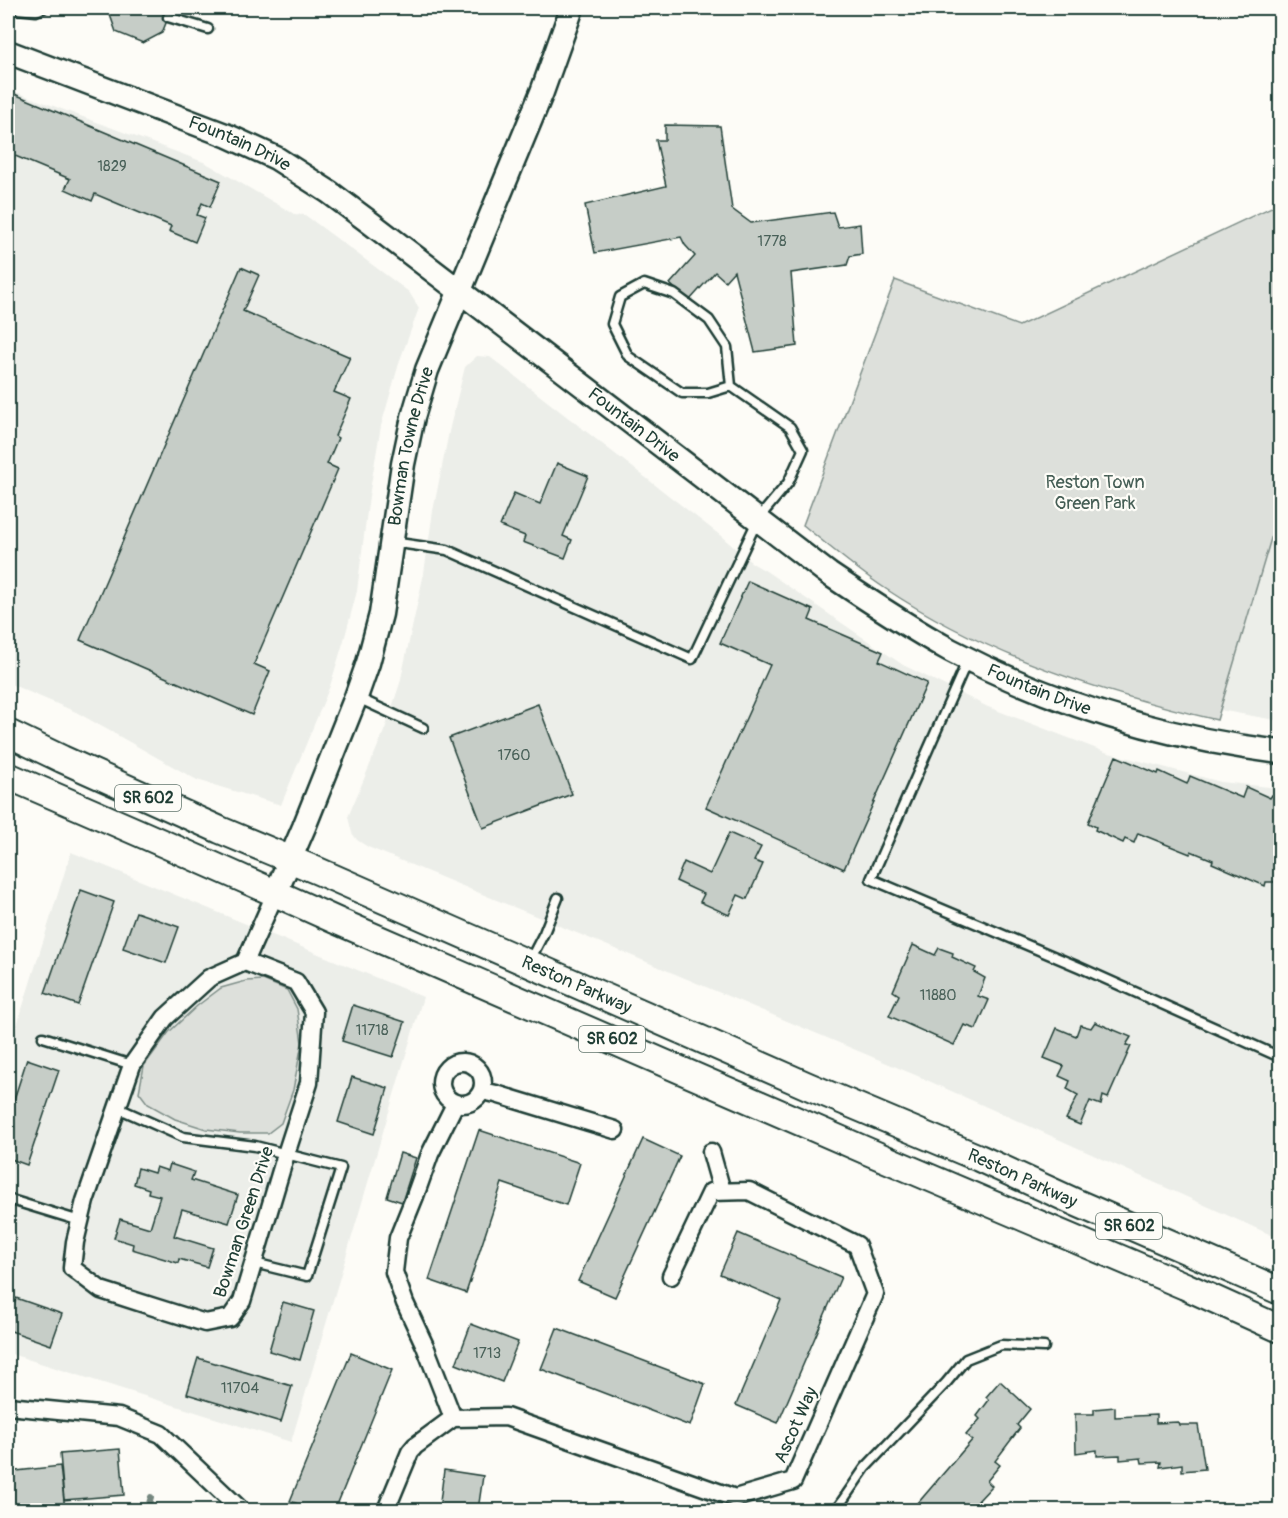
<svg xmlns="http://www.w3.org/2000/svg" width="1288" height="1518" font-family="Pangolin,sans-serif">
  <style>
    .built { fill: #eceee9 }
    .green { fill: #dde0db; stroke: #7e8e88; stroke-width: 1.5 }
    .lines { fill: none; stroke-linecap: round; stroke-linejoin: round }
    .stream { stroke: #75877f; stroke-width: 6 }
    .building { fill: #c6cdc7; stroke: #1f3d34; stroke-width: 1.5 }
    .lane-casing { stroke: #1f3d34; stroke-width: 13 }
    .street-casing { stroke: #1f3d34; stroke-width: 21 }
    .secondary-casing { stroke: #1f3d34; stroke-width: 27 }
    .primary-casing { stroke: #1f3d34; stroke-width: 30 }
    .lane { stroke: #fdfcf7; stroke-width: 8 }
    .street { stroke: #fdfcf7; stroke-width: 16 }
    .secondary { stroke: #fdfcf7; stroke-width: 22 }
    .primary { stroke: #fdfcf7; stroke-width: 26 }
    .labels { text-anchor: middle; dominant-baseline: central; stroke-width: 4.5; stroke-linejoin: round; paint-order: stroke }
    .number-label { font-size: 15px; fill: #496159 }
    .shield { fill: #fdfcf7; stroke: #62766e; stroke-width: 1.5 }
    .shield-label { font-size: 16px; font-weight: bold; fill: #1f3d34 }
    .street-label { font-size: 18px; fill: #1f3d34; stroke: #fdfcf7 }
    .park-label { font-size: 18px; fill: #455e55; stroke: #fdfcf7 }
  </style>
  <rect width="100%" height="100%" fill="#fdfcf7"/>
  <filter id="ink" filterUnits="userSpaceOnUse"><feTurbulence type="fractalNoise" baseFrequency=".0167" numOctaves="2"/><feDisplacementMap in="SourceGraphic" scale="12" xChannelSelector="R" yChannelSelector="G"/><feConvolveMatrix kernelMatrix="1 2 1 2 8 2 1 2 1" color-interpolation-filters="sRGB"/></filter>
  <g filter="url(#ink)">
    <g class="built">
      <path d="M8,89l198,74 88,51 11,1 104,77 10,16 -19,52 -19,66 -12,70 -12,95 -13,49 -14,46 -49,119 -84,-25 -121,-68 -68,-29z"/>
      <path d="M477,356l13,1 231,179 31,27 14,8 137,94 85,42 117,45 116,30 59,6v451l-360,-162 -290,-122 -262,-108 -11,-7 -5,-7 -4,-16 37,-88 15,-46 24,-110 9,-62 17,-84 15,-60z"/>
      <path d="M1280,486v235l-77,-14z"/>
      <path d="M71,852l352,145 -132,445 -283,-89v-299z"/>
    </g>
    <g class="green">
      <path d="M1280,203v305l-63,212c-115,-27 -232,-65 -331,-131 -29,-19 -56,-42 -83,-64l92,-245 124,46z"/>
      <path d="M263,980l24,10 10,19 5,34 -9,47 -12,33 -13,10h-28l-34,-4 -31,-10 -27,-15 -9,-12 5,-26 25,-34 28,-26 24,-18 25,-7z"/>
    </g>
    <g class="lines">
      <path class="stream" d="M147,1510l4,-13"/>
    </g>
    <g class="building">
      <path d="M111,8h61l-10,25 -19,10 -27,-11 -7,-20z"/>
      <path d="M12,93l209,88 -11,26 -8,-4 -5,12 8,3 -10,24 -26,-11 2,-5 -76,-32 -3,7 -27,-12 5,-10 -62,-26v-49z"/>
      <path d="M665,125l55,1 12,83 19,14 82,-11 5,15 22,-3 2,30 -12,2 -3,9 -56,8 6,73 -42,6 -21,-81 -9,10 -10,-9 -26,29 -19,-17 25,-28 -10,-11 -4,-8 -86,16 -10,-48 81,-19 -10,-46h9z"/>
      <path d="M241,267l18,8 -16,36 107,46 -16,35 17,7 -16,37 3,2 -11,26 11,5 -84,195 16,7 -18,44 -172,-75z"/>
      <path d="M557,463l31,13 -25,60 9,4 -7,18 -42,-16 2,-6 -25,-10 14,-33 26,11z"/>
      <path d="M748,581l65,29 -4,10 74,32 -4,9 48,22 -83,186 -138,-62 64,-142 -50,-22z"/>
      <path d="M538,704l34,90 -89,34 -34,-90z"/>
      <path d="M1116,756l42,18 1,-3 28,13 3,-8 52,22 4,-11 24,11 2,-3 8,3v80l-6,4h-8l-1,4 -53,-23 1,-3 -22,-9 -1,3 -52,-21 -4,10 -9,-4 -2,4 -28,-13 1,-3 -8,-4z"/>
      <path d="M729,833l32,14 -7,14 9,3 -16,35 -9,-4 -9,20 -29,-13 4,-8 -28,-13 8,-19 26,12z"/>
      <path d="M81,890l33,12 -36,103 -33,-12z"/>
      <path d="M136,912l43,15 -13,36 -43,-15z"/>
      <path d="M913,945l22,10 4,-7 14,5 -1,4 24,11 -2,4 11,6 -7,18 11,4 -13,29 -12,-4 -10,20 -65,-29 10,-21 -6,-4z"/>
      <path d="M353,1005l52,17 -12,35 -51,-16z"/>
      <path d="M1095,1022l36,15 -5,8 5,1 -23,52 -5,-2 -2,9 -11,-4 -10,24 -14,-6 12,-24 -11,-6 3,-8 -11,-5 5,-10 -20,-8 13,-30 19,8 4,-11 11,3z"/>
      <path d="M27,1059l32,11 -32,95 -19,-7v-40z"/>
      <path d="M352,1077l36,11 -14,46 -36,-12z"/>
      <path d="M479,1130l101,33 -14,42 -64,-22 -36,110 -37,-13z"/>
      <path d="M643,1139l37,17 -65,141 -37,-16z"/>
      <path d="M400,1153l16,5 -14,44 -15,-5z"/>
      <path d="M170,1164l24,8 -3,8 47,15 -9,28 -47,-14 -8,27 39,12 -6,19 -28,-8 -1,4 -46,-14 1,-5 -19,-6 6,-19 30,9 10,-32 -12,-3 1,-4 -15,-5 4,-16 16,5 2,-6 12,4z"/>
      <path d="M738,1233l103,44 -63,146 -42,-18 45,-105 -61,-26z"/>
      <path d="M16,1298l46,16 -11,31 -43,-15v-7z"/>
      <path d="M283,1302l31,9 -14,49 -31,-9z"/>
      <path d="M471,1324l47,18 -16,40 -46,-18z"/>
      <path d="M557,1328l148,56 -15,42 -149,-57z"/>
      <path d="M351,1353l41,17 -57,140h-21l-24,-9z"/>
      <path d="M198,1358l94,28 -11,36 -94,-28z"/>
      <path d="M1000,1381l30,28 -13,16 3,3 -25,33 5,4 -13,16 5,5 -14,15 2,2 -6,7h-47l-9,-7 54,-63 -6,-5 14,-16 -3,-3 12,-16 -3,-3z"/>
      <path d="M1115,1407v10l41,-2v8l22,-1 1,3h19l7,44 -23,2v-7l-22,3 1,-5 -19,1 -1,-5 -21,2v-5l-23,1v-6l-21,3 -1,-39h19v-5z"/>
      <path d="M120,1449l4,46 -60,5 -4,-46z"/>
      <path d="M60,1466l5,44h-57v-38z"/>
      <path d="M444,1470l39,6 -5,34h-39z"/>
    </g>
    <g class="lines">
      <g class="lane-casing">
        <g id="lane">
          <path d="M8,8l28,3 7,-3"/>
          <path d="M168,17l40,12"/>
          <path d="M392,542l55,8 245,109 66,-140 30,-36 15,-33 -13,-23 -59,-41 -4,-39 -18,-27 -35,-26 -30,-10 -24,13 -8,27 16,32 54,37h26l23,-7"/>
          <path d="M968,659l-97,220 208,88 201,90"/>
          <path d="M358,698l65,30"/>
          <path d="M530,960l14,-27 14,-35"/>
          <path d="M43,1037l89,28"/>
          <path d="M118,1108l65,29 72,9 86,22 -34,108 -53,-13"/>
          <path d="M8,1199l72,22"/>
          <path d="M836,1510l29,-42 81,-85 20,-24 35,-14 43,2"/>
        </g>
      </g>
      <g class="street-casing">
        <g id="street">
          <path d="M245,962l51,20 18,30 -5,71 -23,71 -44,147 -12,17 -25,5 -51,-16 -53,-17 -29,-22 3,-26 10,-41 47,-136 33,-47 44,-40 36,-16 31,-70"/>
          <circle cx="462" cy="1083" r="21"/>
          <path d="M483,1091l13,3 119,36"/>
          <path d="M711,1152l11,39"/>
          <path d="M8,1406l111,11 42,17 80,76"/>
          <path d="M453,1418l-28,-72 -20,-43 -11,-31 4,-34 17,-42 15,-42 25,-50"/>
          <path d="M386,1510l24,-58 5,-6 38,-28 53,-1 229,81 58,-17 82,-187 -18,-49 -108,-54 -38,1 -40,84"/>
        </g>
      </g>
      <g class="secondary-casing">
        <g id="secondary">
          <path id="s1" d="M8,52l220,84 48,22 53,34 43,32 457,350c40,27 79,53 121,76 103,54 215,88 330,102"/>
          <path id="s2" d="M276,892l28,-65 52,-130 12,-34 13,-49 22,-150 10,-47 14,-47 115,-278 30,-84"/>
        </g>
      </g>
      <g class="primary-casing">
        <g id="primary">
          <path id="s3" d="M8,733l54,26 158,71 98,41 490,215 171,72 98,45 203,88"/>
          <path d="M8,776c109,47 219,95 327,144l532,231 318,135 95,43"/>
        </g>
      </g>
      <use href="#lane" class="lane"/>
      <use href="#street" class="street"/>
      <use href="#secondary" class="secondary"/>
      <use href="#primary" class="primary"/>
    </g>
  </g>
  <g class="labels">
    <g class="number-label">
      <text x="112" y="166">1829</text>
      <text x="772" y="241">1778</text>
      <text x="514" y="755">1760</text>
      <text x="938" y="995">11880</text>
      <text x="372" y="1030">11718</text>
      <text x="487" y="1353">1713</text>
      <text x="240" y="1388">11704</text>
    </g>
    <g class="shield">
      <rect x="115" y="785" width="66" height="26" rx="4.5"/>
      <rect x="579" y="1026" width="66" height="26" rx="4.5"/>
      <rect x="1096" y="1213" width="66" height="26" rx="4.5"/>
    </g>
    <g class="shield-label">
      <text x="148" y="798">SR 602</text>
      <text x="612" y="1039">SR 602</text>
      <text x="1129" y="1226">SR 602</text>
    </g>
    <g class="street-label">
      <text stroke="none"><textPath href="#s1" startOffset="249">Fountain Drive</textPath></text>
      <text stroke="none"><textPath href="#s1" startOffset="735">Fountain Drive</textPath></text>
      <text stroke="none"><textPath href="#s2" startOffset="468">Bowman Towne Drive</textPath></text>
      <text stroke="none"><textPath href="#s1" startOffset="1221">Fountain Drive</textPath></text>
      <text stroke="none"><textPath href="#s3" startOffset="622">Reston Parkway</textPath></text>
      <text stroke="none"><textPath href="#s3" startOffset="1108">Reston Parkway</textPath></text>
      <text transform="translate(244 1222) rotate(-72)">Bowman Green Drive</text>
      <text transform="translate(796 1425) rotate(-66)">Ascot Way</text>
    </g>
    <g class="park-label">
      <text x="1095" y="482">Reston Town<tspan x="1095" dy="21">Green Park</tspan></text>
    </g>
  </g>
  <rect width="1288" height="1518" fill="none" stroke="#fdfcf7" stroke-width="30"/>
  <rect x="15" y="15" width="1258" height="1488" fill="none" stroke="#1f3d34" stroke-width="2" filter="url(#ink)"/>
</svg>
